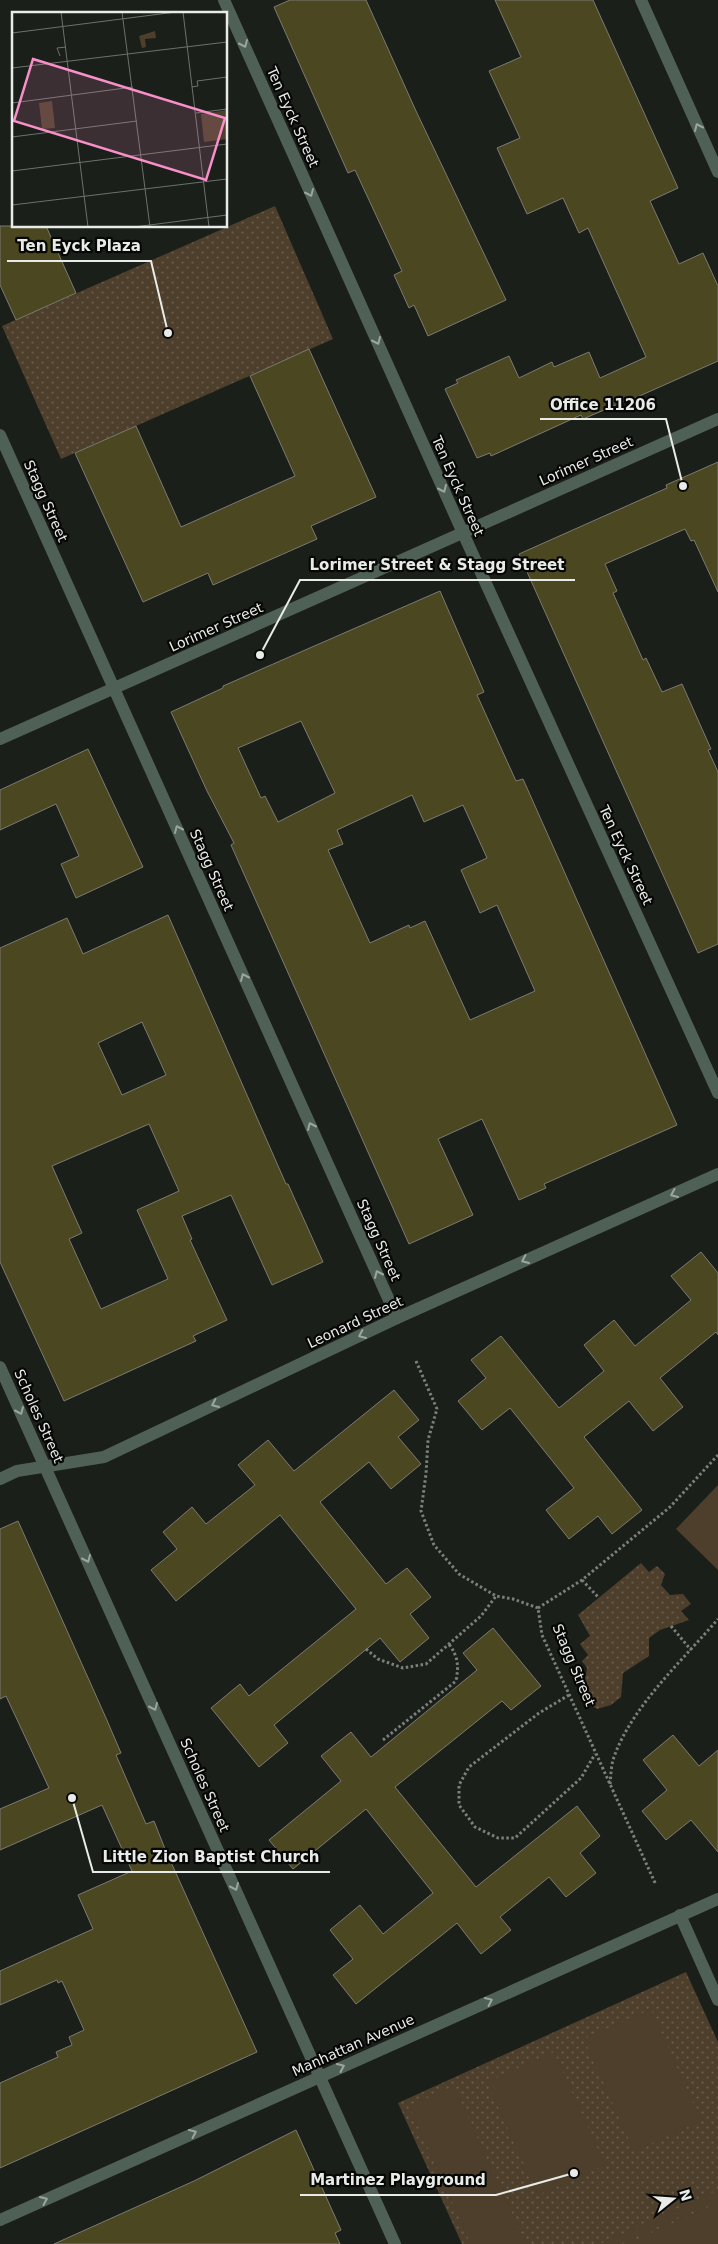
<svg xmlns="http://www.w3.org/2000/svg" width="718" height="2244" font-family="'DejaVu Sans',sans-serif">
  <style>
    .green { fill: url(#green-dots) }
    .pitch { fill: #4d3f2b }
    .building { fill: #4b4721; stroke: #7c7b73; fill-rule: evenodd }
    .lines { fill: none; stroke-linecap: round; stroke-linejoin: round }
    .path { stroke: #7c7f7a; stroke-width: 3; stroke-dasharray: 2.5 2.5; stroke-linecap: butt }
    .lane { stroke: #4f6157; stroke-width: 12 }
    .street { stroke: #4f6157; stroke-width: 12 }
    .oneway { stroke: #9ca69f }
    .labels { text-anchor: middle; dominant-baseline: central; stroke-width: 4.5; stroke-linejoin: round; paint-order: stroke }
    .street-label { font-size: 14px; fill: #e8ebe7; stroke: #070806 }
    .inset-road { fill: none; stroke: #6d716b; stroke-width: 1 }
    .view { fill: #f98fc9; fill-opacity: 0.15; stroke: #f98fc9; stroke-width: 2.5 }
    .inset-edge { fill: none; stroke: #e8ebe7; stroke-width: 2.5 }
    .leader { fill: none; stroke: #e8ebe7; stroke-width: 2 }
    .callout-dot { fill: #e8ebe7; stroke: #070806; stroke-width: 2 }
    .callout-label { font-size: 15px; text-anchor: middle; font-weight: bold; fill: #e8ebe7; stroke: #070806; stroke-width: 4.5; stroke-linejoin: round; paint-order: stroke }
  </style>
  <defs>
    <pattern id="green-dots" width="8" height="8" patternUnits="userSpaceOnUse" patternTransform="scale(1.25)"><rect width="8" height="8" fill="#4d3f2b"/><path d="M2 2h.1M6 6h.1" fill="none" stroke="#675b4a" stroke-width="1.8" stroke-linecap="round"/></pattern>
  </defs>
  <rect width="100%" height="100%" fill="#1b1f19"/>
  <g class="green">
    <path d="M275,206l58,133 -272,120 -59,-133z"/>
    <path d="M641,1563l8,9 8,-6 8,8 -4,11 9,10 13,-1 8,10 -10,7 8,9 -29,10 -11,8v18l-26,17 -2,24 -10,8 -14,4c-19,-12 -13,-21 -10,-41l-5,-7 6,-6 -8,-11 10,-8 -12,-21z"/>
    <path d="M686,1972l32,70v202h-256l-64,-141z"/>
  </g>
  <g class="pitch">
    <path d="M718,1485v85l-42,-41z"/>
    <path d="M651,2009l50,112 -67,30 -50,-112z"/>
    <path d="M554,2052l51,113 -67,30 -51,-113z"/>
    <path d="M454,2086l72,158h-55l-6,-13 -56,-125z"/>
    <path d="M718,2190v54h-91l88,-40 -5,-1 -90,41h-20z"/>
  </g>
  <g class="building">
    <path d="M290,0h76l50,111 90,189 -78,36 -14,-31 -5,3 -15,-33 8,-4 -47,-101 -7,3 -74,-166z"/>
    <path d="M495,0h98l85,188 -28,13 29,63 24,-11 15,33v75l-92,41 -1,-1 -42,18 -2,-4 -90,41 -1,-3 -13,5 -32,-69 13,-6 -2,-3 53,-24 10,22 33,-16 2,5 35,-15 11,26 46,-21 -58,-129 -9,5 -16,-35 -36,16 -30,-66 23,-10 -31,-67 32,-14z"/>
    <path d="M0,226h46l30,67 -60,27 -16,-35z"/>
    <path d="M309,349l67,148 -65,29 6,13 -104,46 -5,-12 -65,29 -68,-149 61,-27 45,101 114,-51 -45,-100z"/>
    <path d="M718,462v130l-24,-52 -3,1 -6,-12 -80,35 12,27 -4,2 30,67 3,-2 16,34 20,-8 29,65 -3,1 10,22v172l-20,9 -179,-399 148,-66 -1,-3z"/>
    <path d="M440,591l44,101 -7,3 39,86 7,-2 154,346 -133,59 2,4 -27,12 -37,-81 -44,20 35,76 -64,29 -178,-399 3,-2 -27,-52 -36,-79 52,-24v-2zM301,721l34,72 -57,29 -13,-26 -4,2 -23,-50zM412,795l12,27 39,-17 24,53 -26,12 19,43 17,-8 38,86 -65,29 -45,-99 -15,7 -1,-3 -39,18 -42,-93 15,-6 -6,-14z"/>
    <path d="M88,749l55,118 -67,31 -15,-34 18,-8 -23,-52 -56,26v-40z"/>
    <path d="M168,915l118,269h2l35,78 -51,23 -41,-90 -49,21 10,23 -2,1 37,80 -34,16 3,5 -132,60 -64,-139v-314l67,-30 16,36zM142,1022l24,53 -44,20 -24,-52zM149,1124l30,67 -42,19 31,69 -67,30 -32,-70 13,-6 -30,-67z"/>
    <path d="M701,1252l17,21v62l-2,-3 -56,46 23,29 -30,24 -24,-30 -45,36 58,73 -30,24 -14,-18 -29,23 -23,-29 28,-22 -64,-80 -28,22 -24,-29 28,-23 -15,-18 30,-24 58,72 45,-37 -20,-26 30,-25 21,26 56,-46 -20,-24z"/>
    <path d="M394,1390l25,30 -21,17 23,27 -30,25 -22,-27 -49,40 66,82 21,-16 24,29 -21,17 19,24 -29,24 -20,-24 -106,87 14,18 -29,24 -48,-59 29,-24 9,12 107,-87 -76,-94 -104,86 -25,-31 26,-21 -14,-17 29,-25 14,17 49,-39 -17,-20 30,-25 26,31z"/>
    <path d="M18,1521l88,197 15,35 -5,2 30,69 8,-3 11,28 92,203 -257,116v-85l58,-26 -2,-5 16,-7 -3,-8 15,-7 -22,-49 -4,2 -1,-3 -57,25v-34l93,-42 -15,-34 54,-24 -30,-66 -102,45v-41l49,-21 -43,-92 -6,3v-170z"/>
    <path d="M493,1628l48,58 -30,24 -9,-9 -107,86 81,100 101,-81 23,30 -20,17 16,20 -30,24 -17,-20 -49,40 11,13 -30,24 -24,-31 -101,81 -23,-29 20,-16 -23,-29 30,-25 23,29 50,-41 -67,-84 -73,60 -24,-29 72,-59 -20,-25 30,-24 20,25 106,-87 -14,-17z"/>
    <path d="M673,1735l26,31 19,-16v102l-27,-32 -25,20 -24,-29 25,-21 -24,-30z"/>
    <path d="M296,2130l45,100 -6,3 5,11h-286l140,-63z"/>
  </g>
  <g class="lines">
    <g class="path">
      <path d="M416,1361l21,48 -9,31 -2,34 -5,37 13,34 25,29 37,22 17,3 25,9 4,27 114,250"/>
      <path d="M582,1580l17,18"/>
      <path d="M538,1608l44,-28 88,-73 48,-52"/>
      <path d="M671,1626l20,24"/>
      <path d="M366,1649l12,10 25,9 23,-4 55,-48 15,-20"/>
      <path d="M569,1695l-30,18 -70,54 -10,18v20l16,22 23,11h17l66,-60 14,-24"/>
      <path d="M383,1740l73,-59c3,-16 2,-24 -7,-37"/>
      <path d="M610,1784c1,-9 1,-19 4,-27 18,-51 69,-97 104,-138"/>
    </g>
    <path class="lane" d="M680,1915l38,85"/>
    <g class="street">
      <path d="M224,0l239,533 255,560"/>
      <path d="M641,0l77,172"/>
      <path d="M0,435l397,883"/>
      <path d="M0,739l718,-320"/>
      <path d="M0,1367l395,877"/>
      <path d="M0,1479l17,-8 87,-14 293,-139 321,-144"/>
      <path d="M0,2220l718,-321"/>
    </g>
  </g>
  <defs><path id="oneway-chevron" d="M-2-3.5L2.5 0L-2 3.5" fill="none" stroke-width="1.6" stroke-linecap="round" stroke-linejoin="round" transform="scale(1.25)"/></defs>
  <g class="oneway">
    <use href="#oneway-chevron" transform="translate(244 44) rotate(66)"/>
    <use href="#oneway-chevron" transform="translate(698 127) rotate(-114)"/>
    <use href="#oneway-chevron" transform="translate(310 193) rotate(66)"/>
    <use href="#oneway-chevron" transform="translate(377 341) rotate(66)"/>
    <use href="#oneway-chevron" transform="translate(443 489) rotate(66)"/>
    <use href="#oneway-chevron" transform="translate(178 829) rotate(-114)"/>
    <use href="#oneway-chevron" transform="translate(244 977) rotate(-114)"/>
    <use href="#oneway-chevron" transform="translate(311 1126) rotate(-114)"/>
    <use href="#oneway-chevron" transform="translate(674 1194) rotate(156)"/>
    <use href="#oneway-chevron" transform="translate(525 1260) rotate(156)"/>
    <use href="#oneway-chevron" transform="translate(378 1274) rotate(-114)"/>
    <use href="#oneway-chevron" transform="translate(362 1335) rotate(155)"/>
    <use href="#oneway-chevron" transform="translate(215 1404) rotate(155)"/>
    <use href="#oneway-chevron" transform="translate(20 1411) rotate(66)"/>
    <use href="#oneway-chevron" transform="translate(87 1559) rotate(66)"/>
    <use href="#oneway-chevron" transform="translate(154 1707) rotate(66)"/>
    <use href="#oneway-chevron" transform="translate(235 1887) rotate(66)"/>
    <use href="#oneway-chevron" transform="translate(489 2001) rotate(-24)"/>
    <use href="#oneway-chevron" transform="translate(341 2067) rotate(-24)"/>
    <use href="#oneway-chevron" transform="translate(193 2133) rotate(-24)"/>
    <use href="#oneway-chevron" transform="translate(44 2200) rotate(-24)"/>
  </g>
  <g class="labels">
    <g class="street-label">
      <text transform="translate(293 117) rotate(66)">Ten Eyck Street</text>
      <text transform="translate(586 461) rotate(-24)">Lorimer Street</text>
      <text transform="translate(458 486) rotate(66)">Ten Eyck Street</text>
      <text transform="translate(46 501) rotate(66)">Stagg Street</text>
      <text transform="translate(216 627) rotate(-24)">Lorimer Street</text>
      <text transform="translate(626 855) rotate(65)">Ten Eyck Street</text>
      <text transform="translate(212 870) rotate(66)">Stagg Street</text>
      <text transform="translate(379 1240) rotate(66)">Stagg Street</text>
      <text transform="translate(355 1322) rotate(-25)">Leonard Street</text>
      <text transform="translate(39 1416) rotate(66)">Scholes Street</text>
      <text transform="translate(574 1665) rotate(67)">Stagg Street</text>
      <text transform="translate(205 1785) rotate(66)">Scholes Street</text>
      <text transform="translate(353 2045) rotate(-24)">Manhattan Avenue</text>
    </g>
  </g>
  <g transform="translate(12 12)">
    <rect width="215" height="215" fill="#1b1f19"/>
    <path d="M143,19l1,7 -11,1 1,8 -4,1 -3,-12zM40,89l3,27 -13,1 -3,-26zM215,98v29l-23,3 -3,-28z" fill="#4d3f2b"/>
    <path class="inset-road" d="M49,0l27,215M110,0l28,215M171,0l26,215M0,21l164,-21M48,44l-3,-8 9,-1M0,56l215,-26M180,75l6,-1 -1,-5 30,-4M0,91l121,-16M184,101l31,-4M0,125l125,-16M0,159l215,-27M0,193l215,-26M122,215l93,-12"/>
    <path class="view" d="M21,47l192,59 -19,62 -192,-59z"/>
    <rect width="215" height="215" class="inset-edge"/>
  </g>
  <path class="leader" d="M168 333L151 261H7M683 486L666 419H540M260 655L300 580H575M72 1798L93 1872H330M574 2173L496 2195H300"/>
  <g class="callout-dot">
    <circle cx="168" cy="333" r="5"/>
    <circle cx="683" cy="486" r="5"/>
    <circle cx="260" cy="655" r="5"/>
    <circle cx="72" cy="1798" r="5"/>
    <circle cx="574" cy="2173" r="5"/>
  </g>
  <g class="callout-label">
    <text x="79" y="251">Ten Eyck Plaza</text>
    <text x="603" y="410">Office 11206</text>
    <text x="437" y="570">Lorimer Street &amp; Stagg Street</text>
    <text x="211" y="1862">Little Zion Baptist Church</text>
    <text x="398" y="2185">Martinez Playground</text>
  </g>
  <g transform="translate(673 2199) rotate(73)" stroke="#070806" stroke-width="4" paint-order="stroke">
  <path d="M0-4L9 19L0 12L-9 19Z" fill="#e8ebe7"/>
  <text y="-8" font-size="14" font-weight="bold" text-anchor="middle" fill="#e8ebe7">N</text>
  </g>
</svg>
